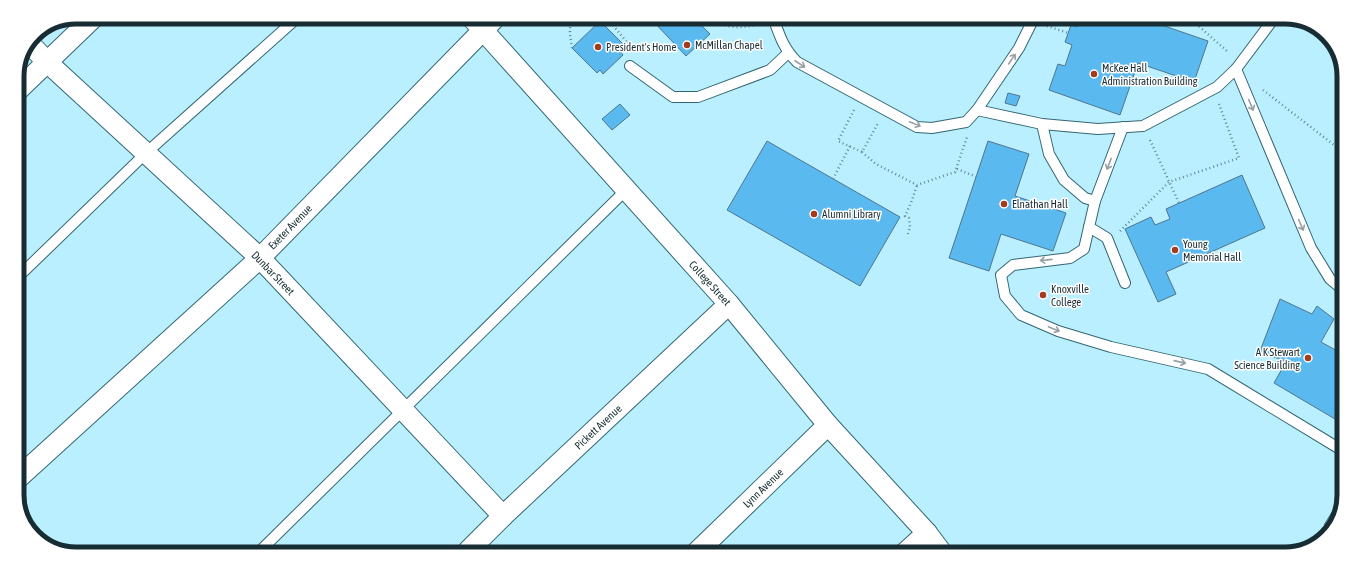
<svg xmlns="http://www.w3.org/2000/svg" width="1361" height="571" font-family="'Asap Condensed',sans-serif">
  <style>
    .building { fill: #5ab9ef; stroke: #4f768e }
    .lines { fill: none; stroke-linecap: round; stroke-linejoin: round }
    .lane-casing { stroke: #336673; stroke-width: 12 }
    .street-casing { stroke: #336673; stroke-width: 22 }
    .path { stroke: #668b95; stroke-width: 2.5; stroke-dasharray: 1 3; stroke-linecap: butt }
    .lane { stroke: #fff; stroke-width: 10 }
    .street { stroke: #fff; stroke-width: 20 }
    .oneway { stroke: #97a0a3 }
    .poi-dot { fill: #a33b1d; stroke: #fff; stroke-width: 1.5 }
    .labels { text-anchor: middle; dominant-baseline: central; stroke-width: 3; stroke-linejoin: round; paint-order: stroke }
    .poi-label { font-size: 11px; fill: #182d33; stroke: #fff; text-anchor: start }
    .street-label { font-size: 11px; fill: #182d33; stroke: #fff }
    .rim { fill: none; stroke: #182d33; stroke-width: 5 }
  </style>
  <rect width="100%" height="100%" fill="#b9effe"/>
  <g class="building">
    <path d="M651,19h44l15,15 -24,22z"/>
    <path d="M600,21l24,24 -5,5 4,5 -20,19 -3,-4 -3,3 -25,-25z"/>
    <path d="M1080,21h70l58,20 -14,41 -56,-19 -18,52 -71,-25 9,-26 7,2 7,-21 -7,-3 6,-17 6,2z"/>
    <path d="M1008,93l12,3 -4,10 -11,-3z"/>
    <path d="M620,104l10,11 -18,15 -10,-11z"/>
    <path d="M767,141l133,76 -40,69 -133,-76z"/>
    <path d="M988,141l41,13 -14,42 51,17 -13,38 -52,-17 -12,37 -40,-13z"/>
    <path d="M1242,175l23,53 -99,44 10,22 -18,8 -33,-73 26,-12 4,8 15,-6 -4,-10z"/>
    <path d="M1280,299l32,15 5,-8 17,13 -13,23 20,11 -1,69 -66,-39 12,-21 -26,-11z"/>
    <path d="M1332,512l8,5 -10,12 -6,-4z"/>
    <path d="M1311,541l6,3 -10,3z"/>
  </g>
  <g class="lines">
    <g class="lane-casing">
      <g id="lane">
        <path d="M774,20c6,17 10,29 23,42l120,65 15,1 34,-6 11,-12 42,-62 14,-28"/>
        <path d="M630,66l43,31h25l72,-27 18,-17"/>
        <path d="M1236,69l75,179 19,31 12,10"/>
        <path d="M977,110l65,14 56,5 45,-3 74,-39 19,-18 36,-48"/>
        <path d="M1042,124l7,30 15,26 21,18 10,3"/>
        <path d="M1123,127l-28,74 -11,48 -14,9 -57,7 -12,10 4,21 16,19 37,16 53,16 97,22 132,80"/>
        <path d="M1089,227l18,11 18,45"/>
        <path d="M17,278l129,-125 151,-135"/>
        <path d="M261,550l365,-360"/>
      </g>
    </g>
    <g class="street-casing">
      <g id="street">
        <path d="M472,18l257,286 99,121 99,108 15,20"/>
        <path d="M30,44l18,19 212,195 243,258"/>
        <path d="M17,91l77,-74"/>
        <path d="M17,479l243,-221 234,-239"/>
        <path d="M468,551l35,-35 226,-212"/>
        <path d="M697,552l131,-127"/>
        <path d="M905,553l22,-20"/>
      </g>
    </g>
    <g class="path">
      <path d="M608,19l26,32"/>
      <path d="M710,19c14,9 33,10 49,5"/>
      <path d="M1193,21l35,31"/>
      <path d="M1047,26l21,7"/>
      <path d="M572,48c-1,-10 -5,-21 2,-29"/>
      <path d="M1263,90l80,62"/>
      <path d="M854,110l-16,31 24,11 16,-29"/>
      <path d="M1150,140l29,63"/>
      <path d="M862,152l14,12 41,21 38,-13 12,-35"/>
      <path d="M957,169l20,8"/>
      <path d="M833,179l17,-33"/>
      <path d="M1120,231l49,-49 70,-24 -20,-54"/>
      <path d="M908,234l2,-7 -1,-9 -4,-2 6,-13 6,-18"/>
    </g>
    <use href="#lane" class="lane"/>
    <use href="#street" class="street"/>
  </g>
  <defs><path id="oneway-shaft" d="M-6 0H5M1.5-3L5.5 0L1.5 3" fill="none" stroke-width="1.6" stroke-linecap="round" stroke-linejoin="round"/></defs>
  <g class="oneway">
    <use href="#oneway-shaft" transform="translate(1012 59) rotate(-56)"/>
    <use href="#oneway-shaft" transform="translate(800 64) rotate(33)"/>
    <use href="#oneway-shaft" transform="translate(1251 105) rotate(67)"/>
    <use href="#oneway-shaft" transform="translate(915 124) rotate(22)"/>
    <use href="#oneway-shaft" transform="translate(1109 164) rotate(111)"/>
    <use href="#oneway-shaft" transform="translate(1301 225) rotate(67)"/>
    <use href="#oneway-shaft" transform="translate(1046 260) rotate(174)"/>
    <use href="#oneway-shaft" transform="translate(1054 329) rotate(23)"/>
    <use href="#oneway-shaft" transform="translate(1180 362) rotate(13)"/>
  </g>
  <g class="poi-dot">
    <circle cx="687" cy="45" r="4"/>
    <circle cx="598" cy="47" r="4"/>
    <circle cx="1094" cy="74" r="4"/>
    <circle cx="1004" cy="204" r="4"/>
    <circle cx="814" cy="214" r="4"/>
    <circle cx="1175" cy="250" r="4"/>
    <circle cx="1043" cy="295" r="4"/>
    <circle cx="1308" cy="358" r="4"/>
  </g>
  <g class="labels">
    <g class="poi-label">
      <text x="695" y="45">McMillan Chapel</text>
      <text x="606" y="47">President's Home</text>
      <text x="1102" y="68">McKee Hall<tspan x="1102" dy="13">Administration Building</tspan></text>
      <text x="1012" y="204">Elnathan Hall</text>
      <text x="822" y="214">Alumni Library</text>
      <text x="1183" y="244">Young<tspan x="1183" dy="13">Memorial Hall</tspan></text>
      <text x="1051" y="289">Knoxville<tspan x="1051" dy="13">College</tspan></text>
      <text x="1300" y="352" text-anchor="end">A K Stewart<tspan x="1300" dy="13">Science Building</tspan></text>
    </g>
    <g class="street-label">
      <text transform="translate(290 227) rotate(-46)">Exeter Avenue</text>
      <text transform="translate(273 273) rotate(46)">Dunbar Street</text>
      <text transform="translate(710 283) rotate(48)">College Street</text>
      <text transform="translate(598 427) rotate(-43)">Pickett Avenue</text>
      <text transform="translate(763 488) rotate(-44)">Lynn Avenue</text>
    </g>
  </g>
  <path d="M0 0H1361V571H0ZM76 24H1285A52 52 0 0 1 1337 76V495A52 52 0 0 1 1285 547H76A52 52 0 0 1 24 495V76A52 52 0 0 1 76 24Z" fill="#fff" fill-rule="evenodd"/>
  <path class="rim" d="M76 24H1285A52 52 0 0 1 1337 76V495A52 52 0 0 1 1285 547H76A52 52 0 0 1 24 495V76A52 52 0 0 1 76 24Z"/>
</svg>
